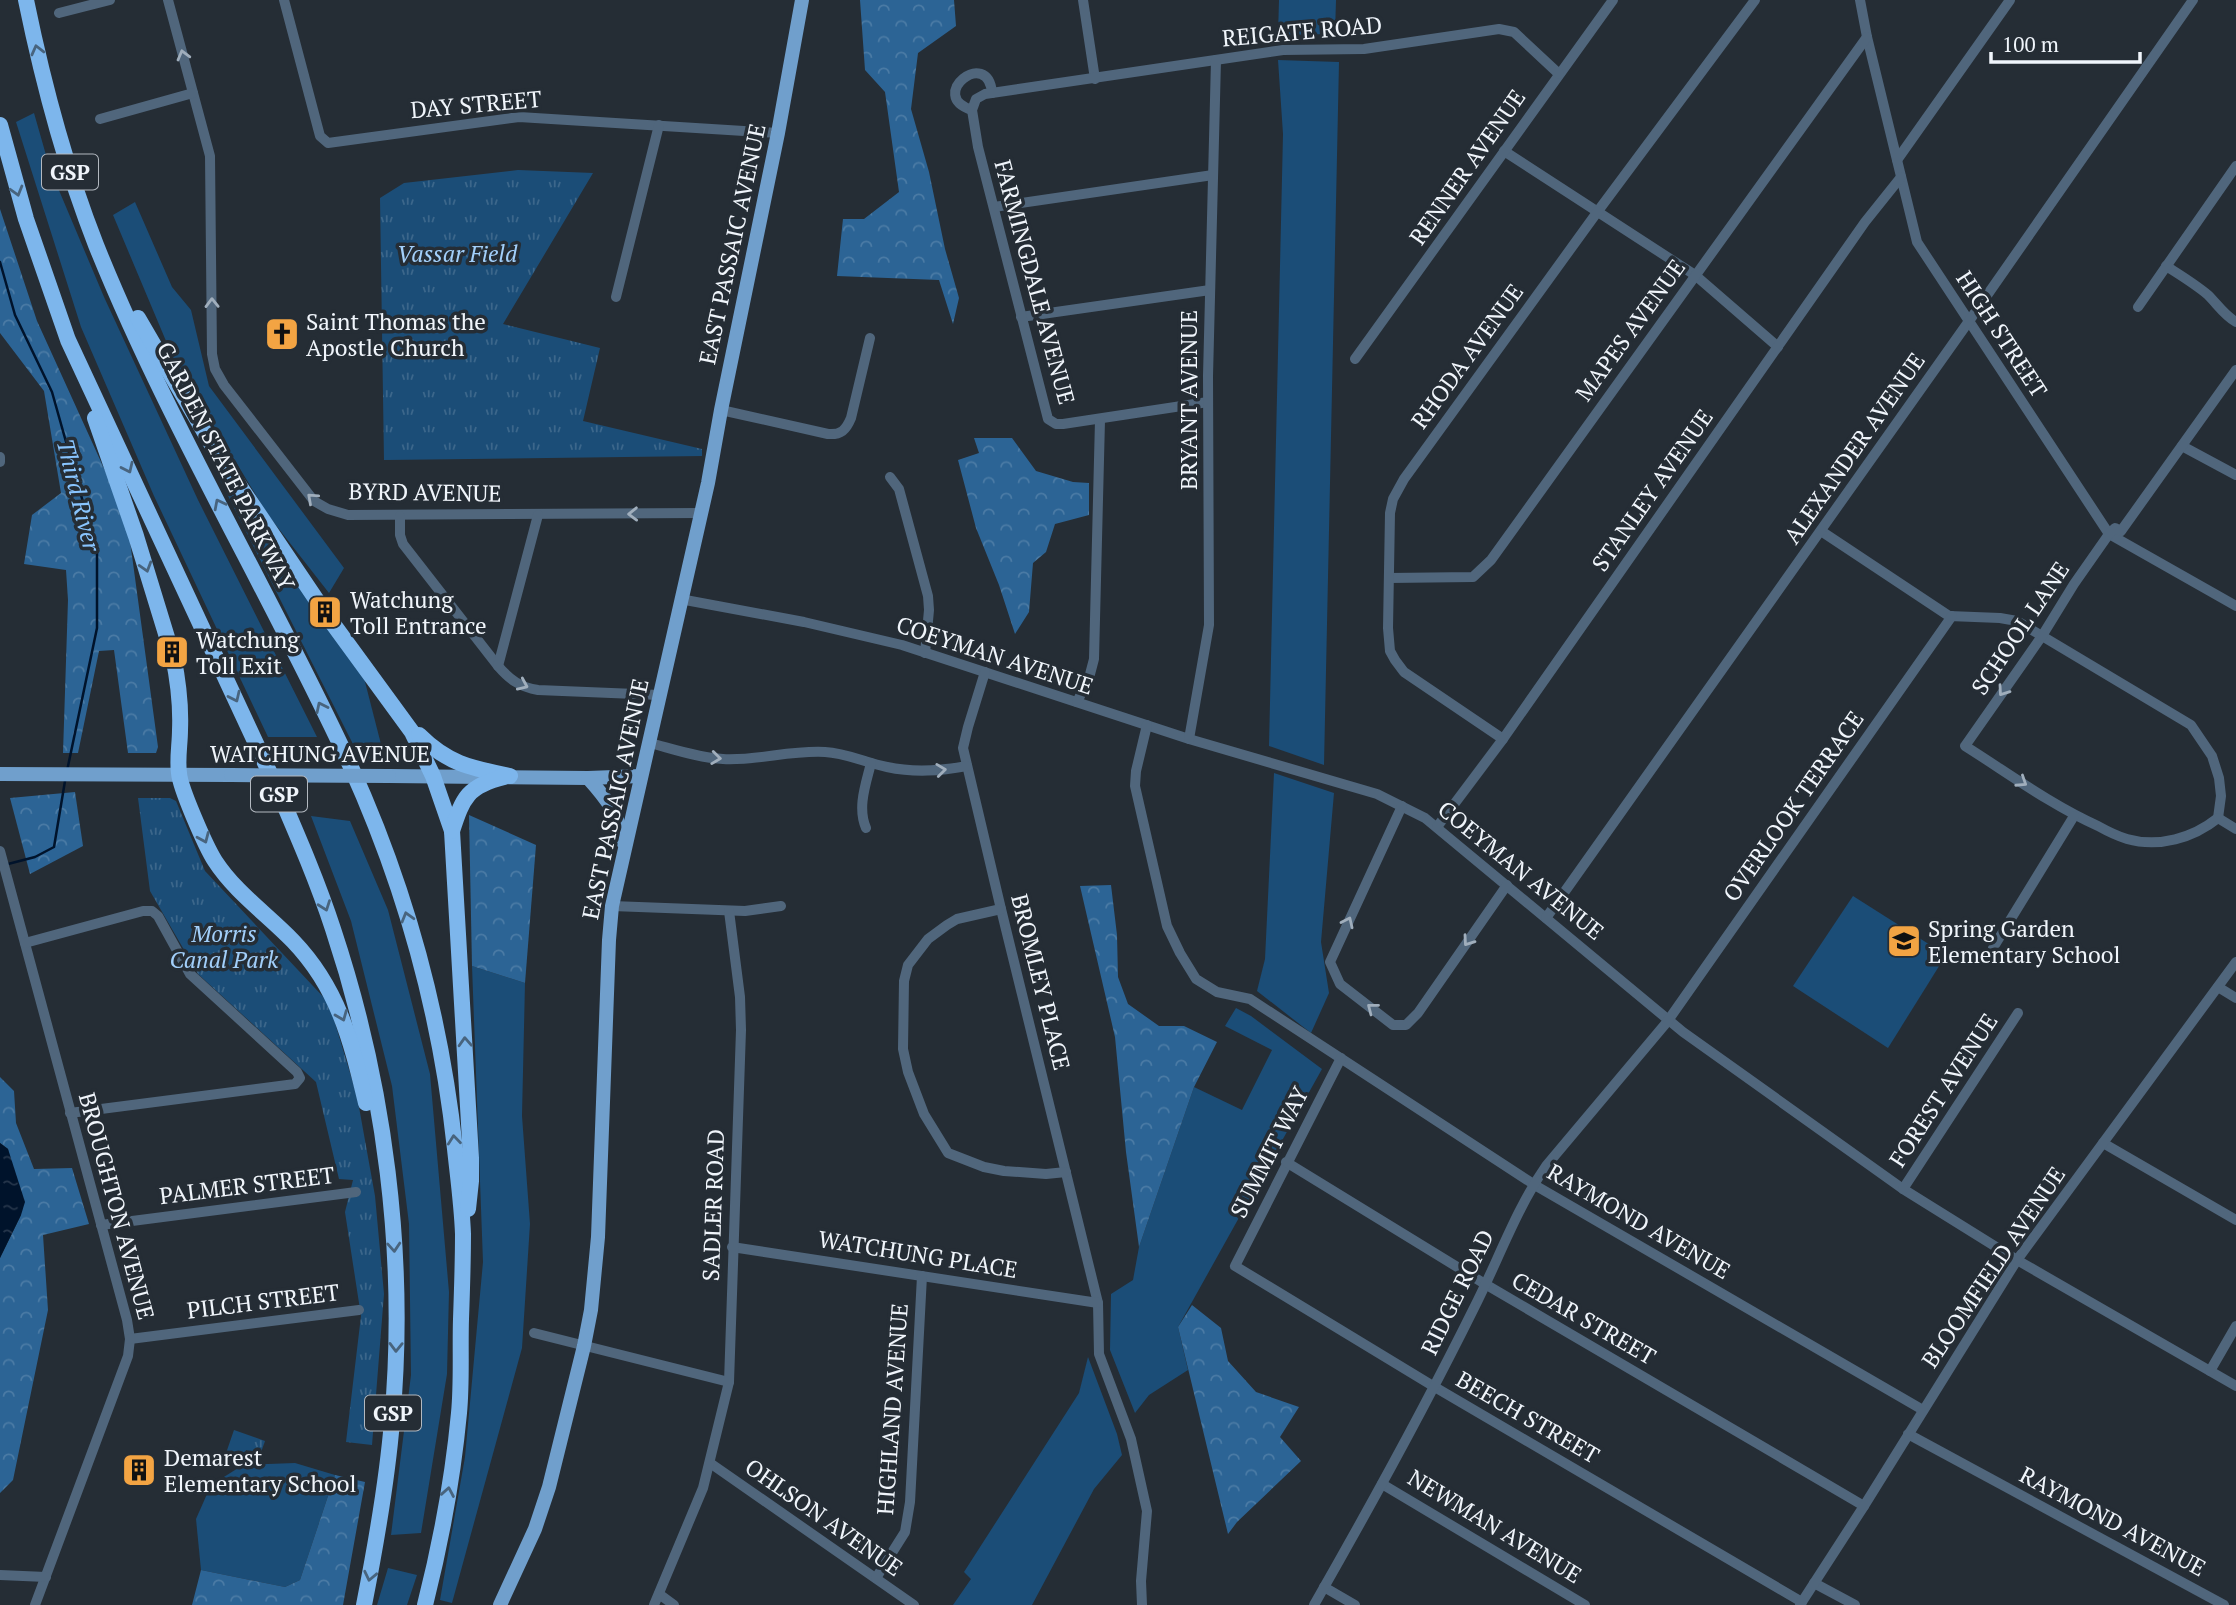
<svg xmlns="http://www.w3.org/2000/svg" width="2236" height="1605" font-family="'PT Serif',serif">
  <style>
    .grass { fill: #1b4d77 }
    .forest { fill: url(#forest-crowns) }
    .park { fill: url(#park-tufts) }
    .water { fill: url(#water-ripples) }
    .lines { fill: none; stroke-linecap: round; stroke-linejoin: round }
    .stream { stroke: #00132b; stroke-width: 2.5 }
    .minor { stroke: #50667c; stroke-width: 10 }
    .major { stroke: #709fcc; stroke-width: 14 }
    .highway { stroke: #7db6ec; stroke-width: 16 }
    .major-bridge { stroke: #709fcc; stroke-width: 14 }
    .oneway { stroke: #48647e }
    .oneway2 { stroke: #a0aebc }
    .labels { text-anchor: middle; dominant-baseline: central; stroke-width: 7; stroke-linejoin: round; paint-order: stroke }
    .shield { fill: #252d35; stroke: #b3b9c0; stroke-width: 2 }
    .shield-label { font-size: 21px; font-weight: bold; fill: #f0f5fb }
    .street-label { font-size: 23px; fill: #f0f5fb; stroke: #252d35 }
    .park-label { font-size: 23px; font-style: italic; fill: #a2cffa; stroke: #252d35 }
    .poi-label { font-size: 23px; fill: #f0f5fb; stroke: #252d35; text-anchor: start }
    .water-label { font-size: 24px; font-style: italic; fill: #89c5ff; stroke: #252d35 }
  </style>
  <defs>
    <pattern id="forest-crowns" width="20" height="18" patternUnits="userSpaceOnUse" patternTransform="scale(1.75)"><rect width="20" height="18" fill="#2c6495"/><path d="M2 6a3 3 0 1 1 6 0M12 15a3 3 0 1 1 6 0" fill="none" stroke="#4b7ba5"/></pattern>
    <pattern id="park-tufts" width="24" height="20" patternUnits="userSpaceOnUse" patternTransform="scale(1.75)"><rect width="24" height="20" fill="#1b4d77"/><path d="M3 7l-1-3M5 7V3M7 7l1-3M15 17l-1-3M17 17v-4M19 17l1-3" fill="none" stroke="#3c678b"/></pattern>
    <pattern id="water-ripples" width="26" height="14" patternUnits="userSpaceOnUse" patternTransform="scale(1.75)"><rect width="26" height="14" fill="#00132b"/><path d="M2 4q2-2 4 0t4 0M15 11q2-2 4 0t4 0" fill="none" stroke="#26364b"/></pattern>
  </defs>
  <rect width="100%" height="100%" fill="#252d35"/>
  <g class="grass">
    <path d="M1279,0h57l-1,34 -57,1z"/>
    <path d="M1278,60l61,2 -15,703 -55,-19 14,-612z"/>
    <path d="M34,113l16,56 54,128 94,203 119,237h-49l-114,-241 -73,-169 -65,-205z"/>
    <path d="M135,202l37,85 19,23 18,76 135,182 -15,25 -61,-78 -94,-155 -61,-145z"/>
    <path d="M214,468l149,206 20,78 -21,10z"/>
    <path d="M1274,773l60,20 -13,149 8,51 -18,40 -54,-42 8,-32z"/>
    <path d="M311,816l39,5 38,89 42,164 19,218 -2,82 -26,159 -30,2 20,-160 -2,-151 -17,-138 -41,-165z"/>
    <path d="M1853,896l93,59 -58,93 -95,-62z"/>
    <path d="M472,966l53,17 -3,133 8,108 -8,124 -70,255 -12,-3 25,-143 18,-195z"/>
    <path d="M1236,1008l15,8 71,53 -144,258 10,43 -39,25 -14,18 -25,-63 1,-56 22,-14 6,-33 55,-160 48,23 30,-60 -47,-24z"/>
    <path d="M1088,1357l29,77 5,21 -28,34 -62,116h-79l18,-26 -7,-7 115,-179z"/>
    <path d="M295,1463l40,12 -35,105 -15,7 -84,-17 -5,-51 15,-34 32,-20z"/>
    <path d="M388,1568l29,7 -10,30h-30z"/>
  </g>
  <g class="forest">
    <path d="M860,0h94l2,26 -38,27 -7,56 18,63 16,77 14,49 -6,26 -14,-44 -102,-4 6,-57h21l35,-27 -14,-100 -20,-22z"/>
    <path d="M0,209l37,112 90,198 31,228 -2,6h-28l-14,-103 -15,1 -21,102h-15l5,-153 -2,-30 -42,-6 8,-49 29,-22 -17,-102 -44,-58z"/>
    <path d="M974,438h38l24,33 37,11 16,1v32l-34,9 -9,28 -13,11 -4,49 -14,22 -16,-49 -23,-57 -18,-68 21,-7z"/>
    <path d="M75,792l8,54 -53,28 -20,-76z"/>
    <path d="M469,815l67,30 -11,138 -53,-17z"/>
    <path d="M1111,885l6,50 1,42 10,27 31,22h25l33,16 -23,45 -55,160 -13,-95 -11,-115 -35,-151z"/>
    <path d="M0,1077l14,14 2,32 18,46 38,-1 17,56 -46,11 5,75 -35,170 -13,13v-235l21,-43 -13,-66 -8,-6z"/>
    <path d="M1192,1305l29,23 7,33 28,31 43,15 -19,30 21,24 -64,61 -9,12 -50,-207z"/>
    <path d="M335,1475l30,7 -22,123h-151l9,-35 84,17 15,-7z"/>
  </g>
  <g class="park">
    <path d="M518,170l75,3 -90,151 97,24 -17,73 119,28v7l-318,4 -4,-262 24,-15z"/>
    <path d="M138,798h32l6,3 29,70 124,132 28,93 18,100 9,98 -12,151 -26,-3 15,-126 -16,-104 8,-32 -14,-1 -23,-97 -118,-108 -48,-83z"/>
    <path d="M234,1430l31,11 -5,14 -14,-5 -5,14 -17,-5z"/>
  </g>
  <path class="water" d="M0,1143l8,6 17,53 -4,13 -21,43z"/>
  <g class="lines">
    <g class="stream">
      <path d="M0,262l15,53 37,77 45,160v76l-30,143"/>
      <path d="M8,864l27,-7 19,-10 11,-66"/>
    </g>
    <g class="minor">
      <path d="M168,0l42,156 2,198 3,15 9,16 90,116 14,8 20,6 353,-2"/>
      <path d="M284,0l36,136 8,7 191,-26 259,16"/>
      <path d="M1083,0l12,79"/>
      <path d="M1860,0l7,37 50,205 192,292 127,72"/>
      <path d="M59,13l51,-13"/>
      <path d="M972,110c-46,-14 16,-64 20,-17"/>
      <path d="M100,119l93,-26"/>
      <path d="M1504,151l191,124 83,72"/>
      <path d="M1897,160l113,-160"/>
      <path d="M994,207l219,-32"/>
      <path d="M2166,266c14,9 29,18 42,29 10,10 16,20 28,27"/>
      <path d="M616,297l43,-172"/>
      <path d="M2138,307l98,-141"/>
      <path d="M1021,317l189,-27"/>
      <path d="M1355,359l258,-359"/>
      <path d="M1208,402l-145,22h-7l-8,-5 -70,-272 -6,-37 4,-11 9,-5 271,-40 27,-4 81,-1 135,-20 15,3 45,42"/>
      <path d="M721,410l107,24c13,1 18,-4 23,-16l19,-80"/>
      <path d="M2182,446l54,29"/>
      <path d="M0,457v5"/>
      <path d="M890,477l9,12 29,107 1,14 -4,43"/>
      <path d="M400,516v19l3,9 95,122c12,14 22,21 40,24l122,5"/>
      <path d="M1821,531l128,85 51,2 17,3 174,104 21,31 7,22 2,18 -3,22"/>
      <path d="M1389,578l84,-1 18,-17 376,-523"/>
      <path d="M680,599l124,23 98,23 287,94 188,55 48,24 258,214 220,157 114,71 219,126"/>
      <path d="M498,666l40,-151"/>
      <path d="M985,672l-17,55 -5,21 38,161 97,394 1,51 32,85 16,72 -6,70 1,24"/>
      <path d="M1077,702l12,-24 5,-19 6,-239"/>
      <path d="M1147,725l-11,46 -1,15 32,140 13,27 16,26 21,13 33,7 288,188 385,223"/>
      <path d="M1189,739l20,-114 -1,-249 8,-316"/>
      <path d="M1503,739l-99,-67 -9,-12 -5,-9 -2,-23 2,-115 3,-14 11,-20 194,-268 157,-211"/>
      <path d="M650,743c23,6 49,15 73,16 34,2 67,-9 102,-7 22,1 41,11 62,15 28,6 53,4 80,-1"/>
      <path d="M1402,806l-72,156 10,22 53,41h13l12,-12 89,-128"/>
      <path d="M2218,818c-25,20 -59,30 -91,21 -10,-3 -20,-8 -29,-13 -47,-21 -90,-53 -133,-80l77,-110 32,-52 35,-50 6,-6 6,3 115,-161"/>
      <path d="M2218,818l18,11"/>
      <path d="M1437,827l66,-88 362,-517 36,-45"/>
      <path d="M866,828c-9,-21 0,-44 5,-65"/>
      <path d="M0,851l127,469 3,19 -2,17 -93,249"/>
      <path d="M612,906l133,5 36,-5"/>
      <path d="M1001,909l-44,10 -10,6 -19,14 -20,26 -4,16 -1,68 5,23 16,42 24,39 36,14 20,4 42,3 20,-2"/>
      <path d="M1546,918l428,-604 219,-314"/>
      <path d="M25,943l118,-32h9l6,5 32,58 107,98 3,6 -5,6 -225,29"/>
      <path d="M1993,948l81,-132"/>
      <path d="M2218,987l18,11"/>
      <path d="M1341,1058l-106,208 198,120 369,216"/>
      <path d="M2103,1143l133,77"/>
      <path d="M1286,1162l199,122 379,222"/>
      <path d="M1903,1189l115,-176"/>
      <path d="M101,1225l255,-33"/>
      <path d="M732,1247l366,56"/>
      <path d="M534,1333l195,49"/>
      <path d="M130,1339l229,-29"/>
      <path d="M2210,1371l26,-45"/>
      <path d="M1908,1434l316,171"/>
      <path d="M710,1463l204,142"/>
      <path d="M1382,1484l203,121"/>
      <path d="M0,1575l46,2"/>
      <path d="M876,1578l29,-46 5,-30 12,-226"/>
      <path d="M1814,1583l41,22"/>
      <path d="M1324,1587l31,18"/>
      <path d="M659,1594l15,11"/>
      <path d="M654,1605l49,-117 26,-106 12,-352 -1,-33 -11,-86"/>
      <path d="M1314,1605c56,-98 110,-196 160,-297 24,-47 42,-99 72,-142l121,-144 285,-406"/>
      <path d="M1800,1605l64,-99 153,-246 219,-298"/>
    </g>
    <g class="major">
      <path d="M0,774l231,1"/>
      <path d="M389,776l199,2 53,-2"/>
      <path d="M588,778c18,20 31,36 35,64"/>
      <path d="M500,1605l35,-76 14,-42 35,-141 7,-36 7,-73 11,-297 3,-34 96,-423 13,-73 57,-277 24,-133"/>
    </g>
    <g class="highway">
      <path d="M26,0c17,83 39,166 70,245 72,179 173,345 254,520 55,121 91,252 105,384 3,28 7,57 8,85 0,28 -1,57 -2,85 -1,31 1,63 -2,94 -6,64 -18,129 -34,192"/>
      <path d="M0,125l26,94 42,121 212,455c19,44 38,88 53,134 52,156 74,328 59,492 -5,62 -16,123 -28,184"/>
      <path d="M138,318l74,127 110,163"/>
      <path d="M95,418l41,118 34,111"/>
      <path d="M328,617l84,115 21,44 19,55 19,327v23l-3,28"/>
      <path d="M173,656c5,24 8,50 7,74 0,14 -3,29 -1,43 1,15 27,74 36,88 20,31 53,54 78,80 46,48 58,100 73,162"/>
      <path d="M419,735c29,29 52,33 91,41"/>
      <path d="M452,831c11,-34 16,-45 52,-54"/>
    </g>
    <path class="major-bridge" d="M231,775l158,1"/>
  </g>
  <defs><path id="oneway-chevron" d="M-2-3.5L2.5 0L-2 3.5" fill="none" stroke-width="1.6" stroke-linecap="round" stroke-linejoin="round" transform="scale(1.75)"/></defs>
  <g class="oneway">
    <use href="#oneway-chevron" transform="translate(37 50) rotate(-104)"/>
    <use href="#oneway-chevron" transform="translate(17 191) rotate(74)"/>
    <use href="#oneway-chevron" transform="translate(128 468) rotate(65)"/>
    <use href="#oneway-chevron" transform="translate(219 504) rotate(-117)"/>
    <use href="#oneway-chevron" transform="translate(146 567) rotate(73)"/>
    <use href="#oneway-chevron" transform="translate(235 697) rotate(65)"/>
    <use href="#oneway-chevron" transform="translate(321 707) rotate(-116)"/>
    <use href="#oneway-chevron" transform="translate(204 838) rotate(67)"/>
    <use href="#oneway-chevron" transform="translate(325 906) rotate(70)"/>
    <use href="#oneway-chevron" transform="translate(407 917) rotate(-106)"/>
    <use href="#oneway-chevron" transform="translate(342 1016) rotate(68)"/>
    <use href="#oneway-chevron" transform="translate(465 1042) rotate(-93)"/>
    <use href="#oneway-chevron" transform="translate(454 1140) rotate(-96)"/>
    <use href="#oneway-chevron" transform="translate(394 1247) rotate(86)"/>
    <use href="#oneway-chevron" transform="translate(396 1347) rotate(91)"/>
    <use href="#oneway-chevron" transform="translate(448 1492) rotate(-80)"/>
    <use href="#oneway-chevron" transform="translate(370 1576) rotate(102)"/>
  </g>
  <g class="oneway2">
    <use href="#oneway-chevron" transform="translate(183 55) rotate(-105)"/>
    <use href="#oneway-chevron" transform="translate(212 303) rotate(-91)"/>
    <use href="#oneway-chevron" transform="translate(312 498) rotate(-138)"/>
    <use href="#oneway-chevron" transform="translate(633 514) rotate(179)"/>
    <use href="#oneway-chevron" transform="translate(523 685) rotate(24)"/>
    <use href="#oneway-chevron" transform="translate(2003 691) rotate(125)"/>
    <use href="#oneway-chevron" transform="translate(716 758) rotate(7)"/>
    <use href="#oneway-chevron" transform="translate(941 770) rotate(-7)"/>
    <use href="#oneway-chevron" transform="translate(2022 782) rotate(33)"/>
    <use href="#oneway-chevron" transform="translate(1348 922) rotate(-65)"/>
    <use href="#oneway-chevron" transform="translate(1468 941) rotate(125)"/>
    <use href="#oneway-chevron" transform="translate(1372 1008) rotate(-142)"/>
  </g>
  <defs>
    <g id="church-square" transform="scale(1.75)"><rect x="-9" y="-9" width="18" height="18" rx="4" fill="#f3a443" stroke="#252d35"/><path d="M-1.2-6h2.4v3.5h3.3v2.4h-3.3V6h-2.4V-.1h-3.3v-2.4h3.3Z" fill="#111"/></g>
    <g id="building-square" transform="scale(1.75)"><rect x="-9" y="-9" width="18" height="18" rx="4" fill="#f3a443" stroke="#252d35"/><path d="M-4-6H4V6H1V3H-1V6H-4ZM-2.5-4.3h1.7v1.8h-1.7ZM.8-4.3h1.7v1.8H.8ZM-2.5-1h1.7V.8h-1.7ZM.8-1h1.7V.8H.8Z" fill="#111"/></g>
    <g id="school-square" transform="scale(1.75)"><rect x="-9" y="-9" width="18" height="18" rx="4" fill="#f3a443" stroke="#252d35"/><path d="M0-5L7-2L0 1L-7-2ZM-4 1L0 2.5L4 1V4Q0 6-4 4Z" fill="#111"/></g>
  </defs>
  <g fill-rule="evenodd">
    <use href="#church-square" x="282" y="334"/>
    <use href="#building-square" x="325" y="612"/>
    <use href="#building-square" x="172" y="652"/>
    <use href="#school-square" x="1904" y="941"/>
    <use href="#building-square" x="139" y="1470"/>
  </g>
  <g class="labels">
    <g class="shield">
      <rect x="42" y="154.5" width="56" height="35" rx="5"/>
      <rect x="251" y="776.5" width="56" height="35" rx="5"/>
      <rect x="365" y="1395.5" width="56" height="35" rx="5"/>
    </g>
    <g class="shield-label">
      <text x="70" y="172">GSP</text>
      <text x="279" y="794">GSP</text>
      <text x="393" y="1413">GSP</text>
    </g>
    <g class="street-label">
      <text transform="translate(1302 31) rotate(-5)">REIGATE ROAD</text>
      <text transform="translate(476 104) rotate(-5)">DAY STREET</text>
      <text transform="translate(1467 167) rotate(-55)">RENNER AVENUE</text>
      <text transform="translate(732 244) rotate(-78)">EAST PASSAIC AVENUE</text>
      <text transform="translate(1035 282) rotate(75)">FARMINGDALE AVENUE</text>
      <text transform="translate(1630 330) rotate(-54)">MAPES AVENUE</text>
      <text transform="translate(2002 334) rotate(57)">HIGH STREET</text>
      <text transform="translate(1467 356) rotate(-54)">RHODA AVENUE</text>
      <text transform="translate(1188 400) rotate(-90)">BRYANT AVENUE</text>
      <text transform="translate(1854 448) rotate(-55)">ALEXANDER AVENUE</text>
      <text transform="translate(226 466) rotate(63)">GARDEN STATE PARKWAY</text>
      <text transform="translate(1652 490) rotate(-55)">STANLEY AVENUE</text>
      <text transform="translate(425 492) rotate(1)">BYRD AVENUE</text>
      <text transform="translate(2020 628) rotate(-56)">SCHOOL LANE</text>
      <text transform="translate(995 655) rotate(18)">COEYMAN AVENUE</text>
      <text x="320" y="753">WATCHUNG AVENUE</text>
      <text transform="translate(615 799) rotate(-78)">EAST PASSAIC AVENUE</text>
      <text transform="translate(1793 806) rotate(-55)">OVERLOOK TERRACE</text>
      <text transform="translate(1521 870) rotate(39)">COEYMAN AVENUE</text>
      <text transform="translate(1041 982) rotate(76)">BROMLEY PLACE</text>
      <text transform="translate(1943 1090) rotate(-57)">FOREST AVENUE</text>
      <text transform="translate(1269 1152) rotate(-63)">SUMMIT WAY</text>
      <text transform="translate(247 1185) rotate(-7)">PALMER STREET</text>
      <text transform="translate(713 1205) rotate(-88)">SADLER ROAD</text>
      <text transform="translate(117 1206) rotate(75)">BROUGHTON AVENUE</text>
      <text transform="translate(1639 1221) rotate(30)">RAYMOND AVENUE</text>
      <text transform="translate(918 1254) rotate(9)">WATCHUNG PLACE</text>
      <text transform="translate(1993 1267) rotate(-56)">BLOOMFIELD AVENUE</text>
      <text transform="translate(1457 1292) rotate(-64)">RIDGE ROAD</text>
      <text transform="translate(263 1301) rotate(-7)">PILCH STREET</text>
      <text transform="translate(1584 1318) rotate(30)">CEDAR STREET</text>
      <text transform="translate(892 1409) rotate(-86)">HIGHLAND AVENUE</text>
      <text transform="translate(1528 1417) rotate(30)">BEECH STREET</text>
      <text transform="translate(824 1517) rotate(35)">OHLSON AVENUE</text>
      <text transform="translate(2113 1521) rotate(28)">RAYMOND AVENUE</text>
      <text transform="translate(1495 1526) rotate(31)">NEWMAN AVENUE</text>
    </g>
    <g class="park-label">
      <text x="457" y="253">Vassar Field</text>
      <text x="224" y="933">Morris<tspan x="224" dy="26">Canal Park</tspan></text>
    </g>
    <g class="poi-label">
      <text x="306" y="321">Saint Thomas the<tspan x="306" dy="26">Apostle Church</tspan></text>
      <text x="350" y="599">Watchung<tspan x="350" dy="26">Toll Entrance</tspan></text>
      <text x="196" y="639">Watchung<tspan x="196" dy="26">Toll Exit</tspan></text>
      <text x="1928" y="928">Spring Garden<tspan x="1928" dy="26">Elementary School</tspan></text>
      <text x="164" y="1457">Demarest<tspan x="164" dy="26">Elementary School</tspan></text>
    </g>
    <g class="water-label">
      <text transform="translate(79 495) rotate(76)">Third River</text>
    </g>
  </g>
  <path d="M1991 52v10h149v-10" fill="none" stroke="#f0f5fb" stroke-width="3.5"/>
  <text x="2002" y="52" font-size="21" fill="#f0f5fb" stroke="#252d35" stroke-width="5" paint-order="stroke">100 m</text>
</svg>
